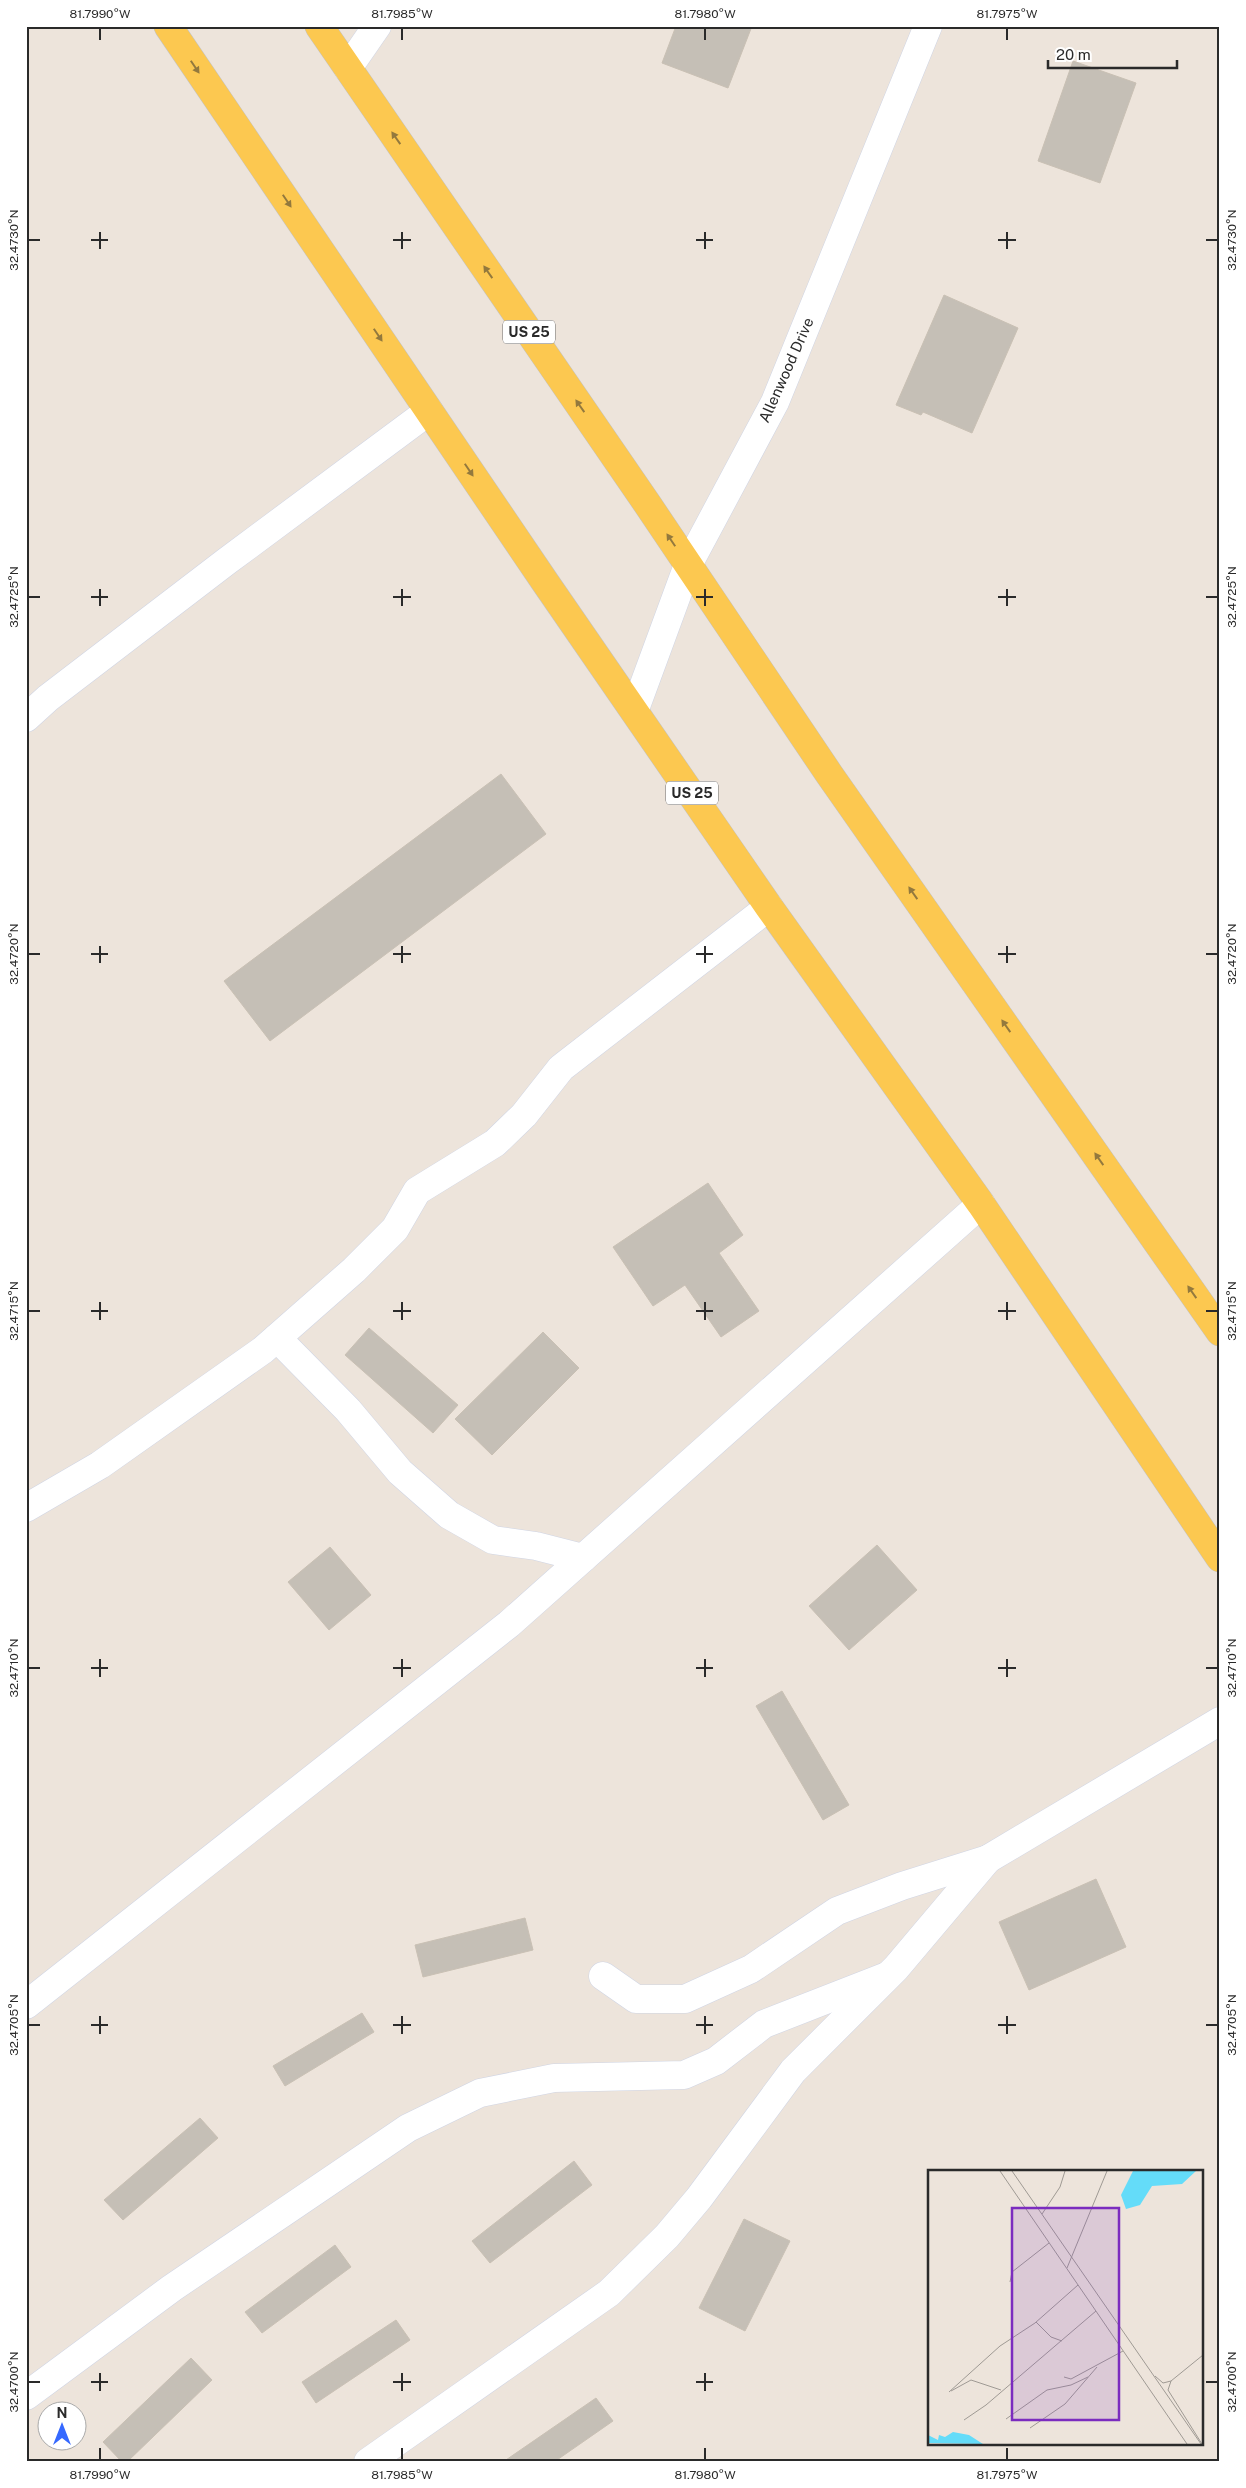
<svg xmlns="http://www.w3.org/2000/svg" width="1246" height="2488" font-family="'Public Sans',sans-serif">
  <style>
    .building { fill: #c5bfb6; stroke: #c9c0b4 }
    .lines { fill: none; stroke-linecap: round; stroke-linejoin: round }
    .minor-casing { stroke: #d0d5e4; stroke-width: 29 }
    .major-casing { stroke: #c3c3c3; stroke-width: 29 }
    .minor { stroke: #fff; stroke-width: 28 }
    .major { stroke: #fcc850; stroke-width: 28 }
    .oneway { fill: #93793d }
    .ticks { fill: none; stroke: #2a2a2a; stroke-width: 2 }
    .labels { text-anchor: middle; dominant-baseline: central; stroke-width: 4.5; stroke-linejoin: round; paint-order: stroke }
    .shield { fill: #fff; stroke: #6a6a6a; stroke-width: 1 }
    .shield-label { font-size: 14px; font-weight: bold; fill: #2a2a2a }
    .street-label { font-size: 15px; fill: #2a2a2a; stroke: #fff }
    .inset-road { fill: none; stroke: #9f9a94; stroke-width: 1 }
    .view { fill: #7b2cbf; fill-opacity: 0.15; stroke: #7b2cbf; stroke-width: 2.5 }
    .inset-edge { fill: none; stroke: #2a2a2a; stroke-width: 2.5 }
    .neatline { fill: none; stroke: #2a2a2a; stroke-width: 2 }
    .ticks-label { font-size: 12px; text-anchor: middle; fill: #2a2a2a }
  </style>
  <rect width="100%" height="100%" fill="#ede4db"/>
  <g class="building">
    <path d="M676,26h76l-24,62 -66,-25z"/>
    <path d="M1073,61l63,22 -36,100 -62,-22z"/>
    <path d="M944,295l74,33 -46,105 -49,-21 -2,3 -25,-10z"/>
    <path d="M501,774l45,60 -276,207 -46,-60z"/>
    <path d="M708,1183l35,52 -24,18 40,58 -38,26 -36,-52 -32,21 -40,-59z"/>
    <path d="M369,1328l89,77 -25,28 -88,-78z"/>
    <path d="M543,1332l36,36 -87,87 -37,-36z"/>
    <path d="M877,1545l40,45 -68,60 -40,-44z"/>
    <path d="M330,1547l41,48 -42,35 -41,-48z"/>
    <path d="M782,1691l67,114 -26,15 -67,-114z"/>
    <path d="M1096,1879l30,68 -97,43 -30,-68z"/>
    <path d="M525,1918l8,32 -110,27 -8,-32z"/>
    <path d="M362,2013l12,19 -89,54 -12,-20z"/>
    <path d="M200,2118l18,20 -95,82 -19,-20z"/>
    <path d="M574,2161l18,24 -102,78 -18,-22z"/>
    <path d="M744,2219l46,22 -45,90 -46,-23z"/>
    <path d="M335,2245l16,22 -89,66 -17,-21z"/>
    <path d="M396,2320l14,20 -94,63 -14,-21z"/>
    <path d="M191,2358l21,22 -85,82h-5l-19,-20z"/>
    <path d="M596,2398l17,23 -59,41h-51z"/>
  </g>
  <g class="lines">
    <g class="minor-casing">
      <g id="minor">
        <path d="M348,68l29,-42"/>
        <path d="M635,709l53,-144 87,-163 153,-376"/>
        <path d="M26,718l22,-20 179,-137 202,-150"/>
        <path d="M277,1338l71,72 52,62 49,43 44,25 43,6 47,12"/>
        <path d="M26,1508l74,-43 163,-115 91,-80 41,-41 22,-38 78,-48 29,-28 37,-47 208,-161"/>
        <path d="M603,1976l33,23h49l66,-30 86,-58 65,-25 86,-27 232,-138"/>
        <path d="M26,2005l483,-381 472,-420"/>
        <path d="M26,2396l146,-108 236,-160 72,-35 74,-15 130,-3 32,-14 48,-37 123,-48"/>
        <path d="M368,2462l241,-169 58,-57 32,-38 94,-127 103,-103 92,-109"/>
      </g>
    </g>
    <g class="major-casing">
      <g id="major">
        <path d="M168,26l377,556 224,325 212,297 239,354"/>
        <path d="M319,26l329,479 181,269 391,558"/>
      </g>
    </g>
    <use href="#minor" class="minor"/>
    <use href="#major" class="major"/>
  </g>
  <defs><path id="oneway-solid" d="M-6-.8H1V-3.2L6.5 0L1 3.2V.8H-6Z" transform="scale(1.25)"/></defs>
  <g class="oneway">
    <use href="#oneway-solid" transform="translate(195 67) rotate(56)"/>
    <use href="#oneway-solid" transform="translate(396 138) rotate(-125)"/>
    <use href="#oneway-solid" transform="translate(287 201) rotate(56)"/>
    <use href="#oneway-solid" transform="translate(488 272) rotate(-125)"/>
    <use href="#oneway-solid" transform="translate(378 335) rotate(56)"/>
    <use href="#oneway-solid" transform="translate(580 406) rotate(-125)"/>
    <use href="#oneway-solid" transform="translate(469 470) rotate(56)"/>
    <use href="#oneway-solid" transform="translate(671 540) rotate(-124)"/>
    <use href="#oneway-solid" transform="translate(913 893) rotate(-125)"/>
    <use href="#oneway-solid" transform="translate(1006 1026) rotate(-125)"/>
    <use href="#oneway-solid" transform="translate(1099 1159) rotate(-125)"/>
    <use href="#oneway-solid" transform="translate(1192 1292) rotate(-125)"/>
  </g>
  <path class="ticks" d="M100,28v12M402,28v12M705,28v12M1007,28v12M100,232v17M402,232v17M705,232v17M1007,232v17M28,240h12M91,240h17M393,240h18M696,240h17M998,240h18M1206,240h12M100,589v17M402,589v17M705,589v17M1007,589v17M28,597h12M91,597h17M393,597h18M696,597h17M998,597h18M1206,597h12M100,946v17M402,946v17M705,946v17M1007,946v17M28,954h12M91,954h17M393,954h18M696,954h17M998,954h18M1206,954h12M100,1302v18M402,1302v18M705,1302v18M1007,1302v18M28,1311h12M91,1311h17M393,1311h18M696,1311h17M998,1311h18M1206,1311h12M100,1659v18M402,1659v18M705,1659v18M1007,1659v18M28,1668h12M91,1668h17M393,1668h18M696,1668h17M998,1668h18M1206,1668h12M100,2016v18M402,2016v18M705,2016v18M1007,2016v18M28,2025h12M91,2025h17M393,2025h18M696,2025h17M998,2025h18M1206,2025h12M100,2373v18M402,2373v18M705,2373v18M28,2382h12M91,2382h17M393,2382h18M696,2382h17M1206,2382h12M100,2448v12M402,2448v12M705,2448v12M1007,2448v12"/>
  <g class="labels">
    <g class="shield">
      <rect x="503" y="320.5" width="52" height="23" rx="4"/>
      <rect x="666" y="781.5" width="52" height="23" rx="4"/>
    </g>
    <g class="shield-label">
      <text x="529" y="332">US 25</text>
      <text x="692" y="793">US 25</text>
    </g>
    <g class="street-label">
      <text transform="translate(786 370) rotate(-66)">Allenwood Drive</text>
    </g>
  </g>
  <g transform="translate(928 2170)">
    <rect width="275" height="275" fill="#ede4db"/>
    <path d="M205,1h63l-14,13 -30,2 -12,19 -14,4 -5,-14zM25,262l16,3 14,9 -55,-1v-8l10,5 1,-5 6,2z" fill="#64dcf9"/>
    <path class="inset-road" d="M72,1l187,273M84,1l189,273M114,44l18,-27 5,-16M139,98l40,-97M82,112l2,-10 37,-29M108,152l15,15 11,4M227,206l8,7 8,-2M136,207l7,2 52,-28M23,221l20,-11 30,10M21,222l51,-46 35,-23 43,-38M78,249l41,-29 24,-5 17,-8M36,250l22,-15 110,-94M102,258l35,-24 32,-37M274,274l-34,-54 3,-9 32,-26"/>
    <path class="view" d="M84,38h107v212h-107z"/>
    <rect width="275" height="275" class="inset-edge"/>
  </g>
  <rect width="1246" height="2488" fill="none" stroke="#ffffff" stroke-width="55"/>
  <g transform="translate(62 2426)"><circle r="24" fill="#ffffff" stroke="#aaaaaa"/>
  <path d="M0-4L9 19L0 12L-9 19Z" fill="#3669ff"/>
  <text y="-8" font-size="14" font-weight="bold" text-anchor="middle" fill="#2a2a2a">N</text>
  </g>
  <path d="M1048 60v8h129v-8" fill="none" stroke="#2a2a2a" stroke-width="2.5"/>
  <text x="1056" y="60" font-size="15" fill="#2a2a2a" stroke="#ffffff" stroke-width="4" paint-order="stroke">20 m</text>
  <rect x="28" y="28" width="1190" height="2432" class="neatline"/>
  <g class="ticks-label">
    <text x="100" y="18">81.7990°W</text>
    <text x="402" y="18">81.7985°W</text>
    <text x="705" y="18">81.7980°W</text>
    <text x="1007" y="18">81.7975°W</text>
    <text transform="translate(14 240) rotate(-90)" y="4">32.4730°N</text>
    <text transform="translate(1232 240) rotate(-90)" y="4">32.4730°N</text>
    <text transform="translate(14 597) rotate(-90)" y="4">32.4725°N</text>
    <text transform="translate(1232 597) rotate(-90)" y="4">32.4725°N</text>
    <text transform="translate(14 954) rotate(-90)" y="4">32.4720°N</text>
    <text transform="translate(1232 954) rotate(-90)" y="4">32.4720°N</text>
    <text transform="translate(14 1311) rotate(-90)" y="4">32.4715°N</text>
    <text transform="translate(1232 1311) rotate(-90)" y="4">32.4715°N</text>
    <text transform="translate(14 1668) rotate(-90)" y="4">32.4710°N</text>
    <text transform="translate(1232 1668) rotate(-90)" y="4">32.4710°N</text>
    <text transform="translate(14 2025) rotate(-90)" y="4">32.4705°N</text>
    <text transform="translate(1232 2025) rotate(-90)" y="4">32.4705°N</text>
    <text transform="translate(14 2382) rotate(-90)" y="4">32.4700°N</text>
    <text transform="translate(1232 2382) rotate(-90)" y="4">32.4700°N</text>
    <text x="100" y="2479">81.7990°W</text>
    <text x="402" y="2479">81.7985°W</text>
    <text x="705" y="2479">81.7980°W</text>
    <text x="1007" y="2479">81.7975°W</text>
  </g>
</svg>
